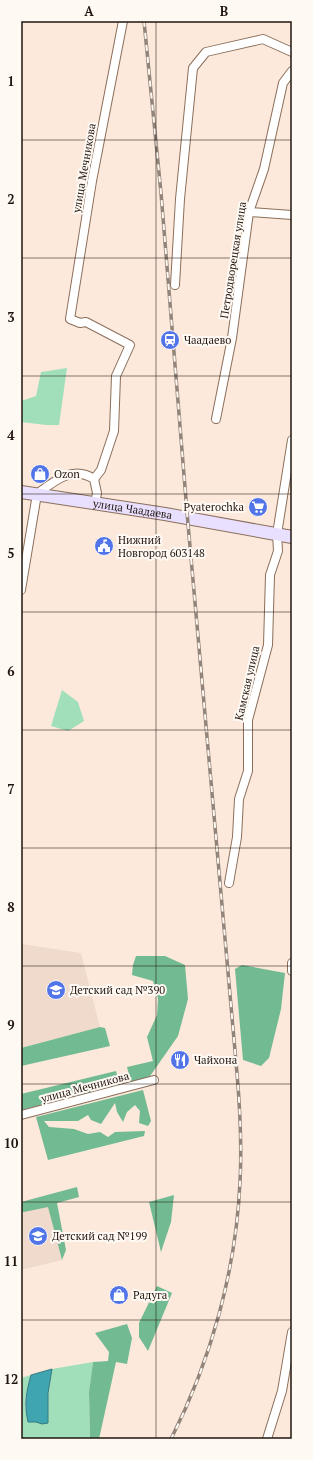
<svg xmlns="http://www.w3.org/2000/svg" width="313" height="1460" font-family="'PT Serif',serif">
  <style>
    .education { fill: #efdacc }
    .green { fill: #a1dfbb }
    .forest { fill: #71ba92 }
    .water { fill: #3fa5b1; stroke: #367a80 }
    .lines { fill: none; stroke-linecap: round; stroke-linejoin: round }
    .street-casing { stroke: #8b6f5b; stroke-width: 10 }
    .secondary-casing { stroke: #8b6f5b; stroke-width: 14 }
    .street { stroke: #fff; stroke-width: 8 }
    .secondary { stroke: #e9dffe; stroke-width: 12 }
    .rail-casing { stroke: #938479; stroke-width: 3.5 }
    .rail { stroke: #fff9f4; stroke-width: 2; stroke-dasharray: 6; stroke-linecap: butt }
    .grid { fill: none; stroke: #21160e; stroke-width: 1; stroke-opacity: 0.55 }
    .labels { text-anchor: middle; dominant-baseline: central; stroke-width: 4; stroke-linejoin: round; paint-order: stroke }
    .street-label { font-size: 11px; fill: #21160e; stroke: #fff9f4 }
    .poi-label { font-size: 11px; fill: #21160e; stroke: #fff9f4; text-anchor: start }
    .neatline { fill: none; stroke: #21160e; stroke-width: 1.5 }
    .grid-label { font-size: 13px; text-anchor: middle; font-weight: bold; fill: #21160e }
  </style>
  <rect width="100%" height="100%" fill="#fce9db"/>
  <g class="education">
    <path d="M21,944l60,9 19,74 -79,21z"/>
    <path d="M48,1206l14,54 -41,10v-59l3,1z"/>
  </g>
  <g class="green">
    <path d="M67,368l-8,57h-13l-25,-3v-21l15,-5 5,-24z"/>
    <path d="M62,690l16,12 6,19 -16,10 -17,-5z"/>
    <path d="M93,1362l-4,30 1,47h-69v-61l10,-3 -5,19 -1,14 11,14 12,1v-30l4,-24z"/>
  </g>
  <g class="forest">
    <path d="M136,956h29l20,9 3,34 -10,37 -30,43 -17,4 -4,-16 26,-6 -6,-24 10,-22 1,-16 -5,-18 -21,-6 1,-10z"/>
    <path d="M242,965l43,8 -4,36 -12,49 -8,8 -18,-6 -8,-91z"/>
    <path d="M100,1027l5,1 5,18 -89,20v-18z"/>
    <path d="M116,1071l4,15 -99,24v-16z"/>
    <path d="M143,1090l8,31 -3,5 -9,-3 1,-12 -5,-6 -8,7 -4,10 -6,-10 -2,-9 -14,21 -10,-4 -3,-5 -10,6h-34l5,6 25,2 14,5 12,-2 8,5 7,-5 30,-1 -1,5 -96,24 -12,-43z"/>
    <path d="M77,1187l2,10 -22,6 9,47 -4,10 -14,-53 -24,5 -3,-1v-9z"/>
    <path d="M174,1195l-3,27 -10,30 -12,-50z"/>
    <path d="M157,1286l15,7 -24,58 -9,-14v-14z"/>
    <path d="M127,1324l5,14 -5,26 -11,-2 -17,77h-9l-1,-47 4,-30 15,-1 1,-9 -14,-19z"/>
  </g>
  <path class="water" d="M52,1369l-4,24v30l-6,1 -6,-2h-8c-4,-19 -2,-29 3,-47z"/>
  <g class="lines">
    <g class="street-casing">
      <g id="street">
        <path d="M249,212l43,3"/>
        <path d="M175,285l5,-86 13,-131 13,-16 57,-13 29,13"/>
        <path d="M216,419l16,-81 17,-126 15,-43 19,-86 9,-12"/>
        <path d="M94,479l7,-9 13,-39 2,-55 14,-31 -44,-23 -6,1 -10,-4 22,-138 31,-160"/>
        <path d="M21,590l16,-96c17,-13 36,-29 57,-15l3,14 -2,11"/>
        <path d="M229,883l8,-46 2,-38 9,-28v-51l20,-75 2,-70 8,-24 -1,-17 15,-94"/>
        <path d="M292,963v8"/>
        <path d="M21,1115l133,-35"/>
        <path d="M267,1439l15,-48 10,-59"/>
      </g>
    </g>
    <g class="secondary-casing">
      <g id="secondary">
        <path id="s1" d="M21,492l144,22 127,23"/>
      </g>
    </g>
    <use href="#street" class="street"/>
    <use href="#secondary" class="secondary"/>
    <g class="rail-casing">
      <path id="rail" d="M144,21l17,172 27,331 49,549c3,36 5,73 3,109 -4,89 -29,178 -69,257"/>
    </g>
    <use href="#rail" class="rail"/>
  </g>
  <path class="grid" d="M156,21v1418M21,140h271M21,258h271M21,376h271M21,494h271M21,612h271M21,730h271M21,848h271M21,966h271M21,1084h271M21,1202h271M21,1320h271"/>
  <defs>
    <g id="station-disc" transform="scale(1)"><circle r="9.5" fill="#5175e9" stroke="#fff9f4"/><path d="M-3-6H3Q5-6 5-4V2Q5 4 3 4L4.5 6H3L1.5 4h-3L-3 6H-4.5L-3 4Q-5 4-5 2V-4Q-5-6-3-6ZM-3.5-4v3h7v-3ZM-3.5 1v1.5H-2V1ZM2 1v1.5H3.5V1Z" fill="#fff"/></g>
    <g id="shop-disc" transform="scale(1)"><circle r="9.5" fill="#5175e9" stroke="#fff9f4"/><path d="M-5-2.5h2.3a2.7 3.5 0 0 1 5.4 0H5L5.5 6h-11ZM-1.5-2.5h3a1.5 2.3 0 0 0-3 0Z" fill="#fff"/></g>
    <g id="supermarket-disc" transform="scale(1)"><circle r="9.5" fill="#5175e9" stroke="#fff9f4"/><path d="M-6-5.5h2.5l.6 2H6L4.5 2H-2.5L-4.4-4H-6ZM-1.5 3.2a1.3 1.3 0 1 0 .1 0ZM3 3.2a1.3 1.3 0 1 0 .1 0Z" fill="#fff"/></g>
    <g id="civic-disc" transform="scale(1)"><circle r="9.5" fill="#5175e9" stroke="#fff9f4"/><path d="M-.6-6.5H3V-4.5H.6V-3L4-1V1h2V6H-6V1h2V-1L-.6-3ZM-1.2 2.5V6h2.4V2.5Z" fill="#fff"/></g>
    <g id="school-disc" transform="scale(1)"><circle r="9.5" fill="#5175e9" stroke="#fff9f4"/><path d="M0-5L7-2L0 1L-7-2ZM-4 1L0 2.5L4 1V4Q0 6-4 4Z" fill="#fff"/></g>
    <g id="restaurant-disc" transform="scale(1)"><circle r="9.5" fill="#5175e9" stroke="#fff9f4"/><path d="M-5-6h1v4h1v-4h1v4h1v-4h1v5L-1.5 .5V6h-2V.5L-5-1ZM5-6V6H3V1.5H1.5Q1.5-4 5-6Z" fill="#fff"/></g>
  </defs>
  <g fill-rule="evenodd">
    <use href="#station-disc" x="170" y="340"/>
    <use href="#shop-disc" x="40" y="474"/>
    <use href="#supermarket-disc" x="258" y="507"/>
    <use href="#civic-disc" x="104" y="546"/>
    <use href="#school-disc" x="56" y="990"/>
    <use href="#restaurant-disc" x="180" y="1060"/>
    <use href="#school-disc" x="38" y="1236"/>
    <use href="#shop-disc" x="119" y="1295"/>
  </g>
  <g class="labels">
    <g class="street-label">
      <text transform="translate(84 168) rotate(-80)">улица Мечникова</text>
      <text transform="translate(233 260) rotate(-81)">Петродворецкая улица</text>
      <text stroke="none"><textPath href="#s1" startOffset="113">улица Чаадаева</textPath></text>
      <text transform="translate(247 683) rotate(-77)">Камская улица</text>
      <text transform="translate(85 1087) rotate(-15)">улица Мечникова</text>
    </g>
    <g class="poi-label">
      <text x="184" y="340">Чаадаево</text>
      <text x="54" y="474">Ozon</text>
      <text x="244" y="507" text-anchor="end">Pyaterochka</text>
      <text x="118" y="540">Нижний<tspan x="118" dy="13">Новгород 603148</tspan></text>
      <text x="70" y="990">Детский сад №390</text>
      <text x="194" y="1060">Чайхона</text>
      <text x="52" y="1236">Детский сад №199</text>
      <text x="133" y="1295">Радуга</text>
    </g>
  </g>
  <rect width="313" height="1460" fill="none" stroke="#fff9f4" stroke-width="44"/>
  <rect x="22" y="22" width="269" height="1416" class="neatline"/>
  <g class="grid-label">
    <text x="89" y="16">A</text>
    <text x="224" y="16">B</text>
    <text x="11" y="86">1</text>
    <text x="11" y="204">2</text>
    <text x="11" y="322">3</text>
    <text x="11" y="440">4</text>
    <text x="11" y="558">5</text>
    <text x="11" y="676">6</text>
    <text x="11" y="794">7</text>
    <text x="11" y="912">8</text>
    <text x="11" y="1030">9</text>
    <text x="11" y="1148">10</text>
    <text x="11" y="1266">11</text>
    <text x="11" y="1384">12</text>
  </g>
</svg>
